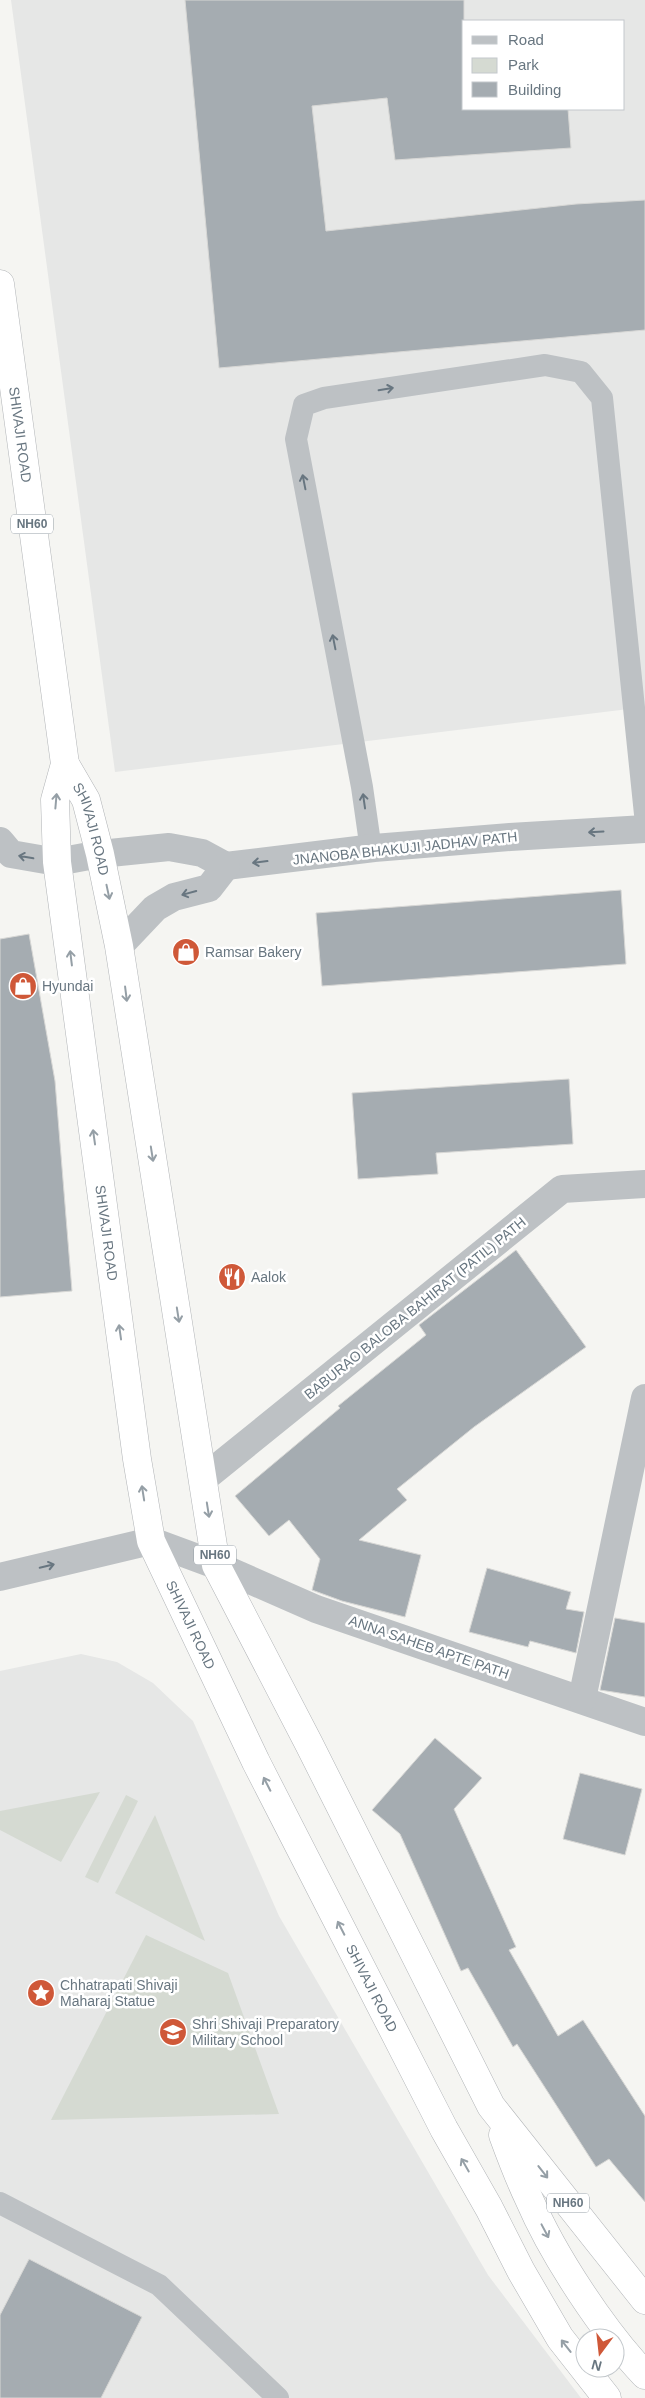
<svg xmlns="http://www.w3.org/2000/svg" width="645" height="2398" font-family="Arial,sans-serif">
  <style>
    .built { fill: #e6e7e6; fill-rule: evenodd }
    .green { fill: #d5dad2 }
    .building { fill: #a5acb1; stroke: #d7d7d5 }
    .lines { fill: none; stroke-linecap: round; stroke-linejoin: round }
    .trunk-casing { stroke: #b1b4b7; stroke-width: 29 }
    .service { stroke: #bdc1c4; stroke-width: 22 }
    .minor { stroke: #bdc1c4; stroke-width: 28 }
    .tertiary { stroke: #bdc1c4; stroke-width: 28 }
    .trunk { stroke: #fff; stroke-width: 28 }
    .oneway { stroke: #687680 }
    .oneway2 { stroke: #959fa6 }
    .labels { text-anchor: middle; dominant-baseline: central; stroke-width: 5; stroke-linejoin: round; paint-order: stroke }
    .shield { fill: #fff; stroke: #959fa6; stroke-width: 1 }
    .shield-label { font-size: 12px; font-weight: bold; fill: #687680 }
    .street-label { font-size: 14px; fill: #687680; stroke: #fff }
    .poi-label { font-size: 14px; fill: #687680; stroke: #fff; text-anchor: start }
  </style>
  <rect width="100%" height="100%" fill="#f5f5f2"/>
  <g class="built">
    <path d="M11,0h634v707l-530,65zM464,21h160v88h-160z"/>
    <path d="M81,1654l36,8 36,21 40,38 86,195 209,359 93,123h-581v-727z"/>
  </g>
  <g class="green">
    <path d="M100,1792l-39,70 -61,-32v-19z"/>
    <path d="M126,1795l12,6 -40,82 -13,-6z"/>
    <path d="M155,1815l50,126 -90,-48z"/>
    <path d="M146,1935l82,38 51,141 -228,6z"/>
  </g>
  <g class="building">
    <path d="M185,0h279v109h104l3,39 -176,12 -8,-62 -75,8 14,125 250,-27 69,-4v130l-426,38z"/>
    <path d="M621,890l5,74 -304,22 -6,-73z"/>
    <path d="M29,934l26,147 17,210 -72,6v-358z"/>
    <path d="M569,1079l4,65 -137,9 2,21 -80,5 -6,-86z"/>
    <path d="M516,1250l70,97 -112,80 -77,62 10,11 -48,40 62,15 -16,62 -63,-16 -30,-11 8,-31 -31,-39 -20,16 -34,-40 105,-88 -2,-2 88,-71 -7,-10z"/>
    <path d="M487,1568l84,24 -5,17 18,3 -8,41 -46,-12 -2,6 -59,-15z"/>
    <path d="M615,1618l30,5v74l-45,-7z"/>
    <path d="M435,1738l47,40 -28,31 62,138 -7,3 49,86 25,-16 62,96v86l-36,-43 -13,8 -79,-123 -4,3 -45,-79 -7,3 -61,-137 -28,-24z"/>
    <path d="M580,1773l62,16 -17,66 -62,-16z"/>
    <path d="M29,2259l113,58 -41,81h-101v-83z"/>
  </g>
  <g class="lines">
    <g class="trunk-casing">
      <g id="trunk">
        <path id="s1" d="M0,284l65,480 -10,36 2,62 80,597 14,82 105,221 188,367 45,79 32,63 39,67 47,60"/>
        <path id="s2" d="M65,764l21,36 14,54 19,92 97,619 93,179 182,362 154,194"/>
        <path d="M503,2135c8,22 16,43 26,64 24,56 74,132 116,176"/>
      </g>
    </g>
    <g class="service">
      <path d="M371,850l-9,-63 -66,-348 8,-34 20,-7 221,-33 36,7 21,26 43,416"/>
      <path d="M0,2203l159,82 119,113"/>
    </g>
    <g class="minor">
      <path d="M203,1479l359,-290 83,-5"/>
      <path d="M0,1577l151,-36 65,24 100,44 329,113"/>
      <path d="M582,1699l63,-301"/>
    </g>
    <g class="tertiary">
      <path d="M0,841l11,13 46,8 43,-8 69,-7 33,6 24,13 148,-18 136,-11 135,-8"/>
      <path d="M119,946l36,-38 19,-11 35,-9 17,-22"/>
    </g>
    <use href="#trunk" class="trunk"/>
  </g>
  <defs><path id="oneway-shaft" d="M-6 0H5M1.5-3L5.5 0L1.5 3" fill="none" stroke-width="1.6" stroke-linecap="round" stroke-linejoin="round" transform="scale(1.25)"/></defs>
  <g class="oneway">
    <use href="#oneway-shaft" transform="translate(386 389) rotate(-9)"/>
    <use href="#oneway-shaft" transform="translate(304 482) rotate(-101)"/>
    <use href="#oneway-shaft" transform="translate(334 642) rotate(-101)"/>
    <use href="#oneway-shaft" transform="translate(364 801) rotate(-98)"/>
    <use href="#oneway-shaft" transform="translate(596 832) rotate(177)"/>
    <use href="#oneway-shaft" transform="translate(26 857) rotate(-170)"/>
    <use href="#oneway-shaft" transform="translate(260 862) rotate(173)"/>
    <use href="#oneway-shaft" transform="translate(189 893) rotate(165)"/>
    <use href="#oneway-shaft" transform="translate(47 1566) rotate(-13)"/>
  </g>
  <g class="oneway2">
    <use href="#oneway-shaft" transform="translate(56 801) rotate(-85)"/>
    <use href="#oneway-shaft" transform="translate(108 892) rotate(78)"/>
    <use href="#oneway-shaft" transform="translate(71 958) rotate(-97)"/>
    <use href="#oneway-shaft" transform="translate(126 994) rotate(83)"/>
    <use href="#oneway-shaft" transform="translate(94 1137) rotate(-98)"/>
    <use href="#oneway-shaft" transform="translate(152 1154) rotate(81)"/>
    <use href="#oneway-shaft" transform="translate(178 1315) rotate(81)"/>
    <use href="#oneway-shaft" transform="translate(120 1332) rotate(-98)"/>
    <use href="#oneway-shaft" transform="translate(143 1493) rotate(-99)"/>
    <use href="#oneway-shaft" transform="translate(208 1510) rotate(81)"/>
    <use href="#oneway-shaft" transform="translate(267 1784) rotate(-117)"/>
    <use href="#oneway-shaft" transform="translate(341 1928) rotate(-117)"/>
    <use href="#oneway-shaft" transform="translate(465 2165) rotate(-120)"/>
    <use href="#oneway-shaft" transform="translate(543 2172) rotate(52)"/>
    <use href="#oneway-shaft" transform="translate(545 2231) rotate(62)"/>
    <use href="#oneway-shaft" transform="translate(566 2346) rotate(-128)"/>
  </g>
  <defs>
    <g id="shop-disc" transform="scale(1.4375)"><circle r="9.5" fill="#cf5838" stroke="#fff"/><path d="M-5-2.5h2.3a2.7 3.5 0 0 1 5.4 0H5L5.5 6h-11ZM-1.5-2.5h3a1.5 2.3 0 0 0-3 0Z" fill="#fff"/></g>
    <g id="restaurant-disc" transform="scale(1.4375)"><circle r="9.5" fill="#cf5838" stroke="#fff"/><path d="M-5-6h1v4h1v-4h1v4h1v-4h1v5L-1.5 .5V6h-2V.5L-5-1ZM5-6V6H3V1.5H1.5Q1.5-4 5-6Z" fill="#fff"/></g>
    <g id="sight-disc" transform="scale(1.4375)"><circle r="9.5" fill="#cf5838" stroke="#fff"/><path d="M0-6L1.8-2.2L6-1.7L2.9 1.2L3.7 5.4L0 3.3L-3.7 5.4L-2.9 1.2L-6-1.7L-1.8-2.2Z" fill="#fff"/></g>
    <g id="school-disc" transform="scale(1.4375)"><circle r="9.5" fill="#cf5838" stroke="#fff"/><path d="M0-5L7-2L0 1L-7-2ZM-4 1L0 2.5L4 1V4Q0 6-4 4Z" fill="#fff"/></g>
  </defs>
  <g fill-rule="evenodd">
    <use href="#shop-disc" x="186" y="952"/>
    <use href="#shop-disc" x="23" y="986"/>
    <use href="#restaurant-disc" x="232" y="1277"/>
    <use href="#sight-disc" x="41" y="1993"/>
    <use href="#school-disc" x="173" y="2032"/>
  </g>
  <g class="labels">
    <g class="shield">
      <rect x="11" y="514.5" width="42" height="19" rx="4"/>
      <rect x="194" y="1545.5" width="42" height="19" rx="4"/>
      <rect x="547" y="2193.5" width="42" height="19" rx="4"/>
    </g>
    <g class="shield-label">
      <text x="32" y="524">NH60</text>
      <text x="215" y="1555">NH60</text>
      <text x="568" y="2203">NH60</text>
    </g>
    <g class="street-label">
      <text stroke="none"><textPath href="#s1" startOffset="152">SHIVAJI ROAD</textPath></text>
      <text stroke="none"><textPath href="#s2" startOffset="71">SHIVAJI ROAD</textPath></text>
      <text transform="translate(405 848) rotate(-6)">JNANOBA BHAKUJI JADHAV PATH</text>
      <text stroke="none"><textPath href="#s1" startOffset="958">SHIVAJI ROAD</textPath></text>
      <text transform="translate(415 1308) rotate(-39)">BABURAO BALOBA BAHIRAT (PATIL) PATH</text>
      <text stroke="none"><textPath href="#s1" startOffset="1362">SHIVAJI ROAD</textPath></text>
      <text transform="translate(429 1647) rotate(19)">ANNA SAHEB APTE PATH</text>
      <text stroke="none"><textPath href="#s1" startOffset="1768">SHIVAJI ROAD</textPath></text>
    </g>
    <g class="poi-label">
      <text x="205" y="952">Ramsar Bakery</text>
      <text x="42" y="986">Hyundai</text>
      <text x="251" y="1277">Aalok</text>
      <text x="60" y="1985">Chhatrapati Shivaji<tspan x="60" dy="16">Maharaj Statue</tspan></text>
      <text x="192" y="2024">Shri Shivaji Preparatory<tspan x="192" dy="16">Military School</tspan></text>
    </g>
  </g>
  <rect x="462" y="20" width="162" height="90" fill="#ffffff" stroke="#c3c8cc"/>
  <rect x="472" y="36" width="25" height="8" fill="#bdc1c4" stroke="#c3c8cc"/>
  <text x="508" y="45" font-size="15" fill="#687680">Road</text>
  <rect x="472" y="58" width="25" height="15" fill="#d5dad2" stroke="#c3c8cc"/>
  <text x="508" y="70" font-size="15" fill="#687680">Park</text>
  <rect x="472" y="82" width="25" height="15" fill="#a5acb1" stroke="#c3c8cc"/>
  <text x="508" y="95" font-size="15" fill="#687680">Building</text>
  <g transform="translate(600 2353) rotate(195)"><circle r="24" fill="#ffffff" stroke="#c3c8cc"/>
  <path d="M0-4L9 19L0 12L-9 19Z" fill="#cf5838"/>
  <text y="-8" font-size="14" font-weight="bold" text-anchor="middle" fill="#687680">N</text>
  </g>
</svg>
